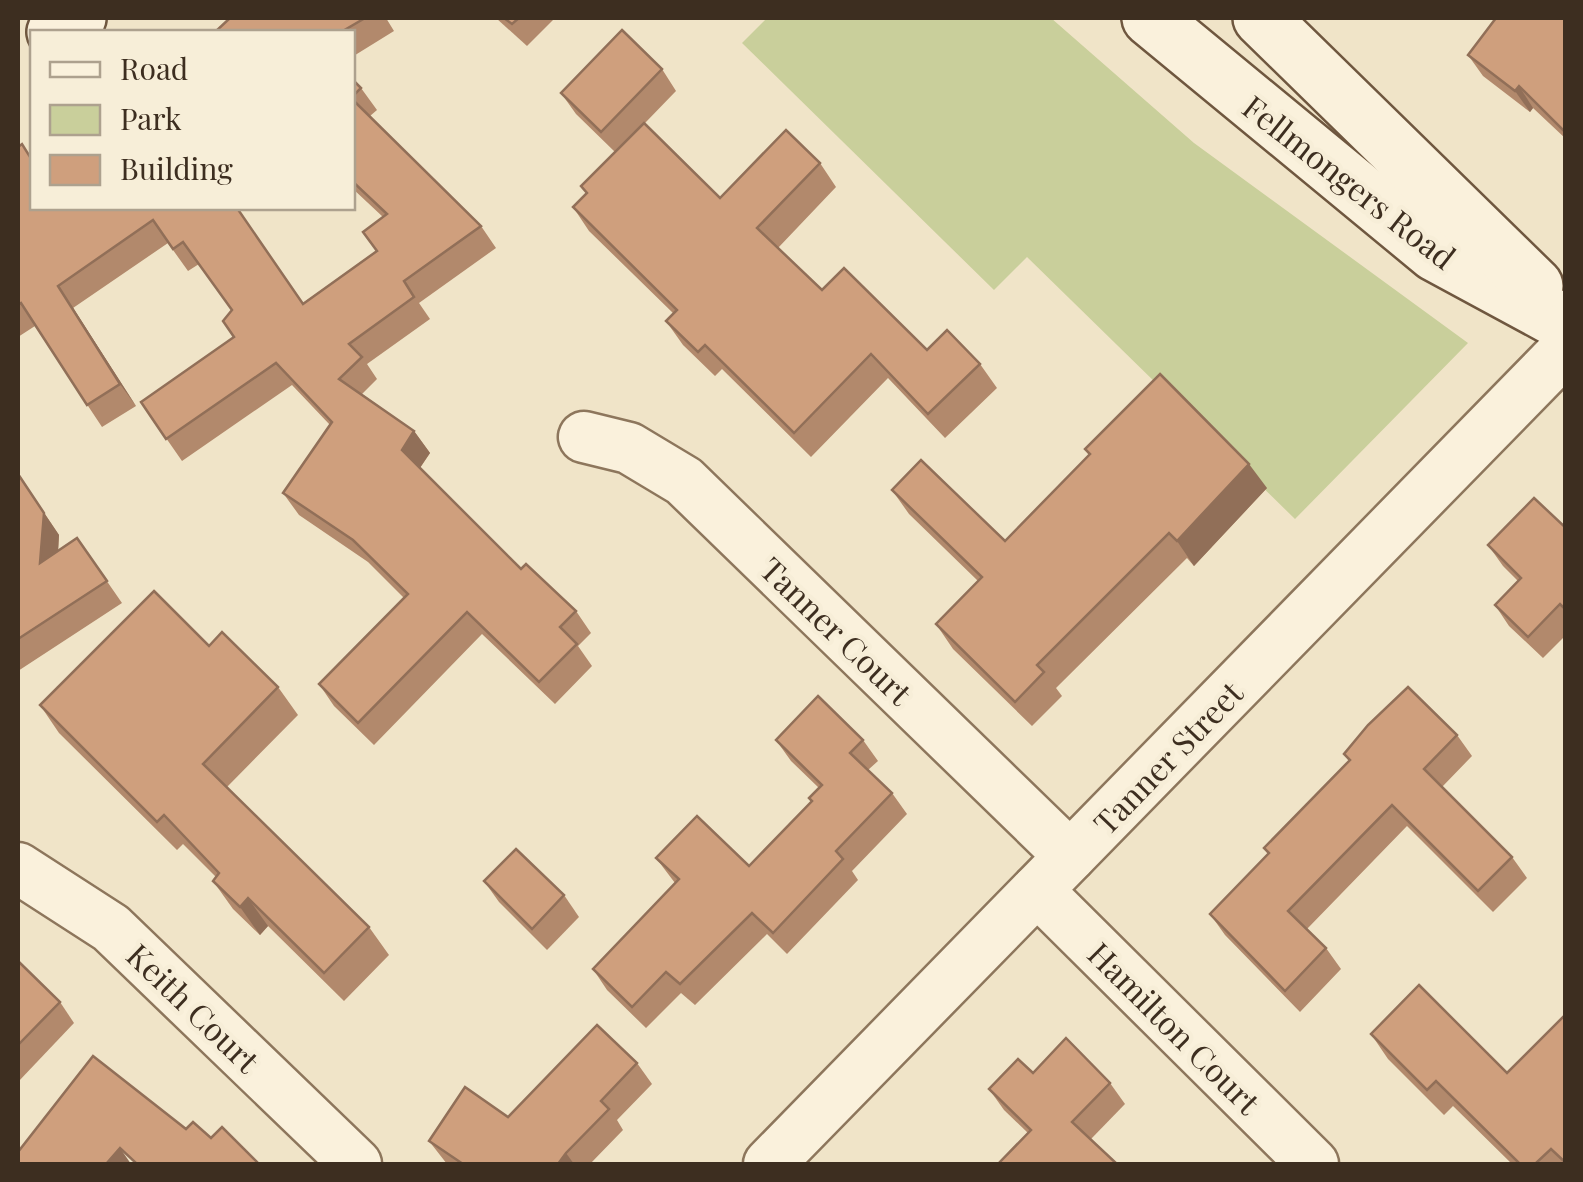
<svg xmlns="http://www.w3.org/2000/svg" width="1583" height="1182" font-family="'Playfair Display',serif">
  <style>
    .green { fill: #c9cf9b }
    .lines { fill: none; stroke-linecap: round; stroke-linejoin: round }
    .street-casing { stroke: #8d765c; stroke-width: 55 }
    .secondary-casing { stroke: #6f573f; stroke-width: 60 }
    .street { stroke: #faf1dc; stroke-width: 50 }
    .secondary { stroke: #faf1dc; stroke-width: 55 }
    .wall { fill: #b2896c }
    .shaded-wall { fill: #916f58 }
    .building { fill: #cf9f7d; stroke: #916f58; stroke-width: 2.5 }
    .labels { text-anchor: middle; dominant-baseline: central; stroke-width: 9; stroke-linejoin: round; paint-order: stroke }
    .street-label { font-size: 32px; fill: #3d2e20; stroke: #f7eed8 }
  </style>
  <rect width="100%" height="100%" fill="#f0e4c8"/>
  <path class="green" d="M767,18h284l143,125 274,200 -173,176 -268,-262 -33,33 -252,-247z"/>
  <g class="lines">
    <g class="street-casing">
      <g id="street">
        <path d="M584,437l45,11 55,33 386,375"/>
        <path d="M18,868l93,60 245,236"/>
        <path d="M1037,890l276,274"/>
        <path d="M769,1164l797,-815"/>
      </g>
    </g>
    <g class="secondary-casing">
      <g id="secondary">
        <path d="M1150,18l285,235 131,71"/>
        <path d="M1261,18l274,268"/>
        <path d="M55,32l23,-14"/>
      </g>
    </g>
    <use href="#street" class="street"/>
    <use href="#secondary" class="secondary"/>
  </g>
  <g class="wall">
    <path d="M230,18h156l8,13 -42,26v-25h-137z"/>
    <path d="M496,18h59l-28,28z"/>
    <path d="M1566,18v121l-33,-31 -3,4 -47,-36 -15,-21z"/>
    <path d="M662,69l14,22 -31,32 75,75 100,-35 16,24 -58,61 44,42 105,60 53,14 17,24 -52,50 -57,-60 -77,79 -89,-88 -7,7 -32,-31 -17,-24 8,-7 -85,-83 -16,-24 14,-13 -6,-8 34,-34 -39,-38 -15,-21z"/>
    <path d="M352,79l9,9 16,22 -7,6 111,110 15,22 -77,55 11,16 -63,45 10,15 -15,15 52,37 16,22 -10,15 101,101 55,42 15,22 -13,13 14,20 -37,38 -73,-70 -108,111 -40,-39 -15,-22 85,-86 -36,-36 -69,-47 -16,-22 47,-68 -38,-40 -110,76 -41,-59 93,-65 -2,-27 -33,-46 -11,7 -20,-28 -95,65 63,98 -34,21 -67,-101 -17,11v-190l14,61h205l66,95 74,-52 6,-34 -31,-29z"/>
    <path d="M1085,449l182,39 -73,78 -7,-8 -131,130 6,8 -30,30 -79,-77 -17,-25 42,-43 -69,-67 -17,-24 113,51 84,-86z"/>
    <path d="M18,474l41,61 -1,16 19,-13 45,65 -104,68z"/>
    <path d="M1566,528v107l-23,23 -34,-32 -14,-21 23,-24 -15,-15 -15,-21z"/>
    <path d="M209,646l69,41 20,28 -71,72 142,140 20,28 -45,46 -76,-75 -8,9 -27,-26 -20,-28 3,-4 -33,-33 -6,6 -118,-117 -19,-28z"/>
    <path d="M1457,735l15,21 -30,31 70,70 15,21 -34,34 -86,-86 -100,103 19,19 15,21 -41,43 -75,-77 -15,-21 58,-60 -4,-6 85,-87 -5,-7z"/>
    <path d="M776,740h87l15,21 -10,9 24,23 15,21 -55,57 6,9 -71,74 -20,-20 -72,71 -14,-12 -35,35 -39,-38 -14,-21 82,-86 -19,-25 93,8 63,-65 7,-13 -28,-27z"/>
    <path d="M484,881l80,14 15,22 -32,33 -48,-48z"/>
    <path d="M18,961l42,41 14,21 -56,59z"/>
    <path d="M1566,1014v150h-54l-59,-58 -9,9 -56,-56 -17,-25 136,39z"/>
    <path d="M637,1063l15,21 -35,36 6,10 -33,34h-143l-18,-23 79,-24z"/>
    <path d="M1033,1073l77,10 15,21 -34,35 -63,-6 -24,-23 -15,-21z"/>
  </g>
  <g class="shaded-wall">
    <path d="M1519,86l14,22 -3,4 -15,-21z"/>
    <path d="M58,286l15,22 63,98 -16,-22z"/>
    <path d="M414,431l16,22 -13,19 -15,-22z"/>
    <path d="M1249,464l18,24 -73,78 -17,-25z"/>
    <path d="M18,474l41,61 -3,51 -16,-23z"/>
    <path d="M248,898l20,28 -8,9 -20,-28z"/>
    <path d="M120,1148l11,16h-25z"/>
    <path d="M566,1153l8,11h-16z"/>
  </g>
  <g class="building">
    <path d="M230,18h135l-24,14h-126z"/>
    <path d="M504,18h15l-7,6z"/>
    <path d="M1496,18h70v115l-47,-47 -4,5 -47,-36z"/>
    <path d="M622,30l40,39 -61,63 -40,-39z"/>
    <path d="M352,79l9,9 -9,9z"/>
    <path d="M352,99l129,127 -77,55 10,16 -65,47 13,13 -23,22 75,52 -12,19 119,119 5,-5 50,47 -16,16 17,17 -38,38 -72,-70 -109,111 -39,-39 89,-90 -55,-54 -70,-47 49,-71 -56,-59 -110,76 -25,-37 93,-65 -11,-16 9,-11 -49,-68 -10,7 -20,-29 -95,66 62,98 -33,21 -66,-102 -3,2v-158l4,-3 10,16v48h205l66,96 74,-53 -14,-19 24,-18 -35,-33z"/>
    <path d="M644,123l76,75 66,-68 34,33 -63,65 65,62 22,-22 83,82 20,-20 33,34 -52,50 -57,-60 -77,79 -89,-88 -7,7 -32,-31 11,-11 -104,-103 14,-14 -6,-7z"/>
    <path d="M1160,374l89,90 -72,77 -8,-8 -132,132 7,7 -29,30 -79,-78 46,-47 -90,-87 29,-30 84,81 85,-87 -5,-5z"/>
    <path d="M18,474l26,39 -4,50 37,-25 30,43 -89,58z"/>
    <path d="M1534,498l32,30v82l-6,-6 -32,33 -33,-32 26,-27 -33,-33z"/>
    <path d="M154,591l55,55 13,-14 56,55 -75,77 166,163 -45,46 -76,-75 -8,9 -27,-26 6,-8 -55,-58 -7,7 -117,-117z"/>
    <path d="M1408,687l49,48 -33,34 88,88 -34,34 -86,-86 -104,106 38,37 -41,43 -75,-77 59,-61 -5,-5 86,-88 -6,-6 24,-29z"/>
    <path d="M818,696l45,44 -13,13 42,40 -56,58 7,8 -70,74 -21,-20 -72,71 -14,-12 -34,35 -39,-38 86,-90 -23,-21 41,-42 52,50 63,-65 -3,-3 13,-13 -46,-45z"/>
    <path d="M516,849l48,46 -32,34 -48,-48z"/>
    <path d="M18,961l42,41 -42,43z"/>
    <path d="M1419,985l88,88 59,-59v149l-15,-14 -16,15h-15l-84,-83 -9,9 -56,-56z"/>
    <path d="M597,1025l40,38 -36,38 8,8 -43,44 -8,11h-95l-34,-23 36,-54 43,30z"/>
    <path d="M1066,1038l44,45 -38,39 45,42h-119l33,-34 -42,-41 29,-30 15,14z"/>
    <path d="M93,1056l93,73 7,-7 18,16 11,-11 37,37h-122l-17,-16 -14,16h-88v-12z"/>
  </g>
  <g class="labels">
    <g class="street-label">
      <text transform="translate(1350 181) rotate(38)">Fellmongers Road</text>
      <text transform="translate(837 630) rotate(44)">Tanner Court</text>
      <text transform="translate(1167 757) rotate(-46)">Tanner Street</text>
      <text transform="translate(194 1007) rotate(44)">Keith Court</text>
      <text transform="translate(1175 1027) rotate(45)">Hamilton Court</text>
    </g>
  </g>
  <rect width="1583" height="1182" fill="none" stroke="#3d2e20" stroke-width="40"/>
  <rect x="30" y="30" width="325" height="180" fill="#f7eed8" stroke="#ada18e" stroke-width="2.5"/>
  <rect x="50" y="62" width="50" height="15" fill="#faf1dc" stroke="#ada18e" stroke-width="2.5"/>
  <text x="120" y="80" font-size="30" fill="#3d2e20">Road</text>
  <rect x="50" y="105" width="50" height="30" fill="#c9cf9b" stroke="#ada18e" stroke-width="2.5"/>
  <text x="120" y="130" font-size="30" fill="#3d2e20">Park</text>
  <rect x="50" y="155" width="50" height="30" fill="#cf9f7d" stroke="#ada18e" stroke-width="2.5"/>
  <text x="120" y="180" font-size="30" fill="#3d2e20">Building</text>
</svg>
